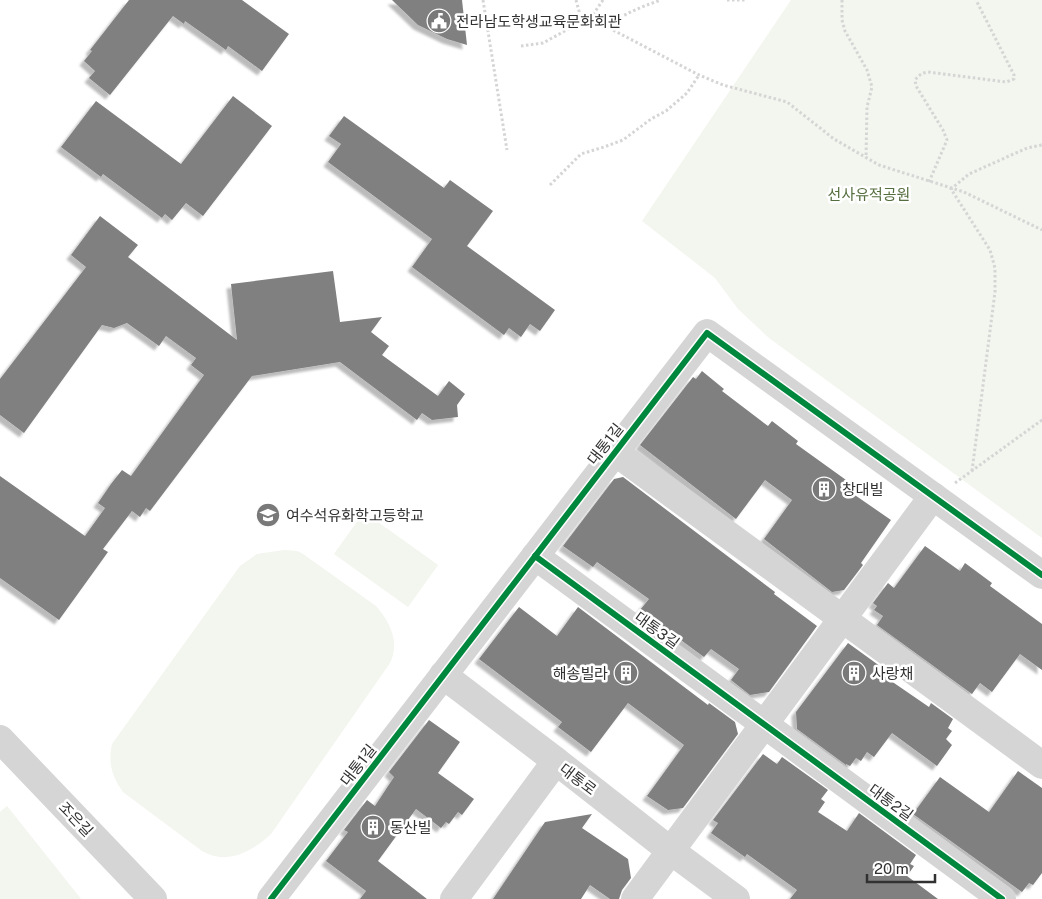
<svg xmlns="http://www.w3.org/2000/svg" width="1042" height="899" font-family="'Public Sans','Noto Sans KR',sans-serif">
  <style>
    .green { fill: #f2f6ee }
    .building { fill: #808080; filter: url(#shadow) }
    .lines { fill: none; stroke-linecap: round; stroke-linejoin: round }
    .path { stroke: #d5d5d5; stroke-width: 3; stroke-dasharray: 2.5 2.5; stroke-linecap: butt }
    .minor { stroke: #d5d5d5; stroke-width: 28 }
    .cycleway-casing { stroke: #fff; stroke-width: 9 }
    .cycleway { stroke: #00873e; stroke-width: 6 }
    .labels { text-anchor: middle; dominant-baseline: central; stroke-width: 5; stroke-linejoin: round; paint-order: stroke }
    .poi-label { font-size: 15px; fill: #313131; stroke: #fff; text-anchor: start }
    .park-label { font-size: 15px; fill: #556e3e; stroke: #fff }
    .street-label { font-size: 15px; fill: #313131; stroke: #fff }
  </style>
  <defs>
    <filter id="shadow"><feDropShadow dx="-4.5" dy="4.5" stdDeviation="1" flood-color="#0004"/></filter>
  </defs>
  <rect width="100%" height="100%" fill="#fff"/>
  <g class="green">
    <path d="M791,0h251v538l-273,-200 -31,-29 -23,-31 -73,-57z"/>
    <path d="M364,512l74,53 -30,42 -74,-53z"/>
    <path d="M284,550l13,1 6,3 73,52c14,16 24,36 14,57l-119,171c-19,17 -43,32 -69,17l-79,-59c-11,-15 -15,-29 -11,-48l128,-178 17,-12z"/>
    <path d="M7,806l74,93h-81v-87z"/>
  </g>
  <g class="building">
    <path d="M129,0h113l47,34 -27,37 -34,-25 -2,4 -41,-29 -1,3 -11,-8 -63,79 -21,-17 6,-7 -11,-10 8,-10 -2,-1z"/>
    <path d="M392,0h70l5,45 -20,-6 -29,-14z"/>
    <path d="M233,96l39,30 -69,90 -17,-13 -14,17 -7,-6 -3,4 -59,-44 -2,3 -40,-30 35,-46 85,63z"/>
    <path d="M344,116l100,72 6,-8 43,31 -26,35 88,64 -15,21 -10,-7 -9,13 -12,-9 -5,7 -92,-68 20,-28 -104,-77 13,-18 -12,-8z"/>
    <path d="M100,216l38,29 -10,12 109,83 -6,-56 102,-13 7,51 42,-5 -11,15 18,14 -7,9 56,41 11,-15 16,13 -8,11 1,12 -26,3 -10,-7 -5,7 -77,-58 -88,14 -102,135 -4,-3 -6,9 -8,-6 -29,38 5,3 -49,68 -59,-42v-102l85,60 20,-28 -7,-5 13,-19 11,-14 9,6 73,-101 -13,-10 5,-7 -30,-22 -7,10 -32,-23 -13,5 -12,-3 -78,108 -24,-18v-36l86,-112 -15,-12z"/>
    <path d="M702,371l22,18 -2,2 46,35 4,-5 26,20 -2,3 57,41 -4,6 42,29 -30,43 2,2 -19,25 -12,2 -68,-53 28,-39 -27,-20 -29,39 -96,-74 53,-68 3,2z"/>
    <path d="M623,477l152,115 -1,2 43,32 -48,66 -19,3 -19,-15 8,-11 -28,-20 -7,8 -64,-47 9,-11 -52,-37 -4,5 -30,-21 51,-67z"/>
    <path d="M925,546l35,25 5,-8 27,20 -2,3 52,38v46l-22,-16 -28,38 -12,-9 -8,11 -95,-69 6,-9 -9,-6 3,-4 -4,-3 15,-20 6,5z"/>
    <path d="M519,607l38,29 21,-29 130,98 1,-2 26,19 3,12 -55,74 -15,2 -21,-14 37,-51 -56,-42 -37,49 -33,-25 4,-5 -83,-63z"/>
    <path d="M848,643l36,26 -3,5 48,33 2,-4 22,16 -5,9 4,3 -6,8 6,6 -15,21 -45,-33 -18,24 -7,-5 -6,9 -5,-3 -6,8 -4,-2v1l-49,-36 -1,-17z"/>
    <path d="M429,720l31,22 -22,31 36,26 -12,16 -4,-3 -9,12 -3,-2 -5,6 -25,-19 -38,52 49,38h-67l6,-8 -40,-30 22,-29 -4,-2 23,-30 8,6 19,-29 -5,-5z"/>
    <path d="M763,754l14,10 5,-7 46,33 -7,9 4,3 -7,10 29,19 12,-18 57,42 -6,9 4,2 -7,10 31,23h-148l7,-9 -50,-36 -2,3 -34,-24 7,-10 -5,-3z"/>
    <path d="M1018,771l24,17v85l-9,12 -4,-2 -7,9 -109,-78 27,-37 49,35z"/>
    <path d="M592,814l-10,14 46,31 3,19 -9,12 -3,9h-9l-20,-14 -9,14h-88l52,-77z"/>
  </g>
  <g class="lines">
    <g class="path">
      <path d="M483,0l24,150"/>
      <path d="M576,0l6,22"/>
      <path d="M603,0l-11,16 19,13 88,46 24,10 64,17 47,37 45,26 85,27 78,38"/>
      <path d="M727,0h18"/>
      <path d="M842,0v20l3,11 22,39 5,17 -5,20 -1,51"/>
      <path d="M608,27c16,-14 33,-20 53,-27"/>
      <path d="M521,46l22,-3 49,-27"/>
      <path d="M929,182l18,-42 -4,-10 -27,-44 -1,-6c4,-5 7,-7 13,-8l78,10 8,-3v-4l-38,-75"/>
      <path d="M550,185l31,-31 23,-7 19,-7 28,-21 15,-8 21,-18 12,-18"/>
      <path d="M972,471l23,-179v-24l-5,-18 -39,-61 18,-15 58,-26 15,-3"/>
      <path d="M955,483l87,-63"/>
    </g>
    <g class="minor">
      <path d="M615,452l427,313"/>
      <path d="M535,556l467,343"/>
      <path d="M443,675l113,86"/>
      <path d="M0,739l153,160"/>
      <path d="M271,899l436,-566 335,242"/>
      <path d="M454,899l102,-138 115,90 65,48"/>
      <path d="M635,899l298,-403"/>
    </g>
    <g class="cycleway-casing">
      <g id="cycleway">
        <path d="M535,556l467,343"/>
        <path d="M271,899l436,-566 335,242"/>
      </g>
    </g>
    <use href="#cycleway" class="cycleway"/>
  </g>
  <defs>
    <g id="civic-disc" transform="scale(1.25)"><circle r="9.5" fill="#797979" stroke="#fff"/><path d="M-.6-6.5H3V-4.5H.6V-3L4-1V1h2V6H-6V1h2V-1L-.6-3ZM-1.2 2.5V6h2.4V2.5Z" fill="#fff"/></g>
    <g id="building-disc" transform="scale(1.25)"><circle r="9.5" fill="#797979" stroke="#fff"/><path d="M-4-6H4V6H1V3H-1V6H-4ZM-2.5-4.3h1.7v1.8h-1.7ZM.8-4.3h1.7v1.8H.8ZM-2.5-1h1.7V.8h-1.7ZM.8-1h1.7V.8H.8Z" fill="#fff"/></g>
    <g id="school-disc" transform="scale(1.25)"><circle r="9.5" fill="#797979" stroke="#fff"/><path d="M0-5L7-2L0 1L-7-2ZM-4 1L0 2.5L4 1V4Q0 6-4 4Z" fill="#fff"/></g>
  </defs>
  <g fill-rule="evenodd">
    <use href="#civic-disc" x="439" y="21"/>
    <use href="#building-disc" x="824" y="489"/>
    <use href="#school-disc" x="268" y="515"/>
    <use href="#building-disc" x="626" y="673"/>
    <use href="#building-disc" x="854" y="673"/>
    <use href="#building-disc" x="373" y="827"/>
  </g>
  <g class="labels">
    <g class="poi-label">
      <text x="456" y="21">전라남도학생교육문화회관</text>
      <text x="842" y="489">창대빌</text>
      <text x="286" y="515">여수석유화학고등학교</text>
      <text x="608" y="673" text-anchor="end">해송빌라</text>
      <text x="872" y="673">사랑채</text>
      <text x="390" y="827">동산빌</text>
    </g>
    <g class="park-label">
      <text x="869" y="194">선사유적공원</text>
    </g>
    <g class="street-label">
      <text transform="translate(605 444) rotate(-52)">대통1길</text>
      <text transform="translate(657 630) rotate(36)">대통3길</text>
      <text transform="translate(358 765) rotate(-52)">대통1길</text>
      <text transform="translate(578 779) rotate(37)">대통로</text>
      <text transform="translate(891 802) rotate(36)">대통2길</text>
      <text transform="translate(76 819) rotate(46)">조은길</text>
    </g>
  </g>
  <path d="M867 874v8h68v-8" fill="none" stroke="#313131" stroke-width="2.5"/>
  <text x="874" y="874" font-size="15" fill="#313131" stroke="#ffffff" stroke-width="4" paint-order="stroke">20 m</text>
</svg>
